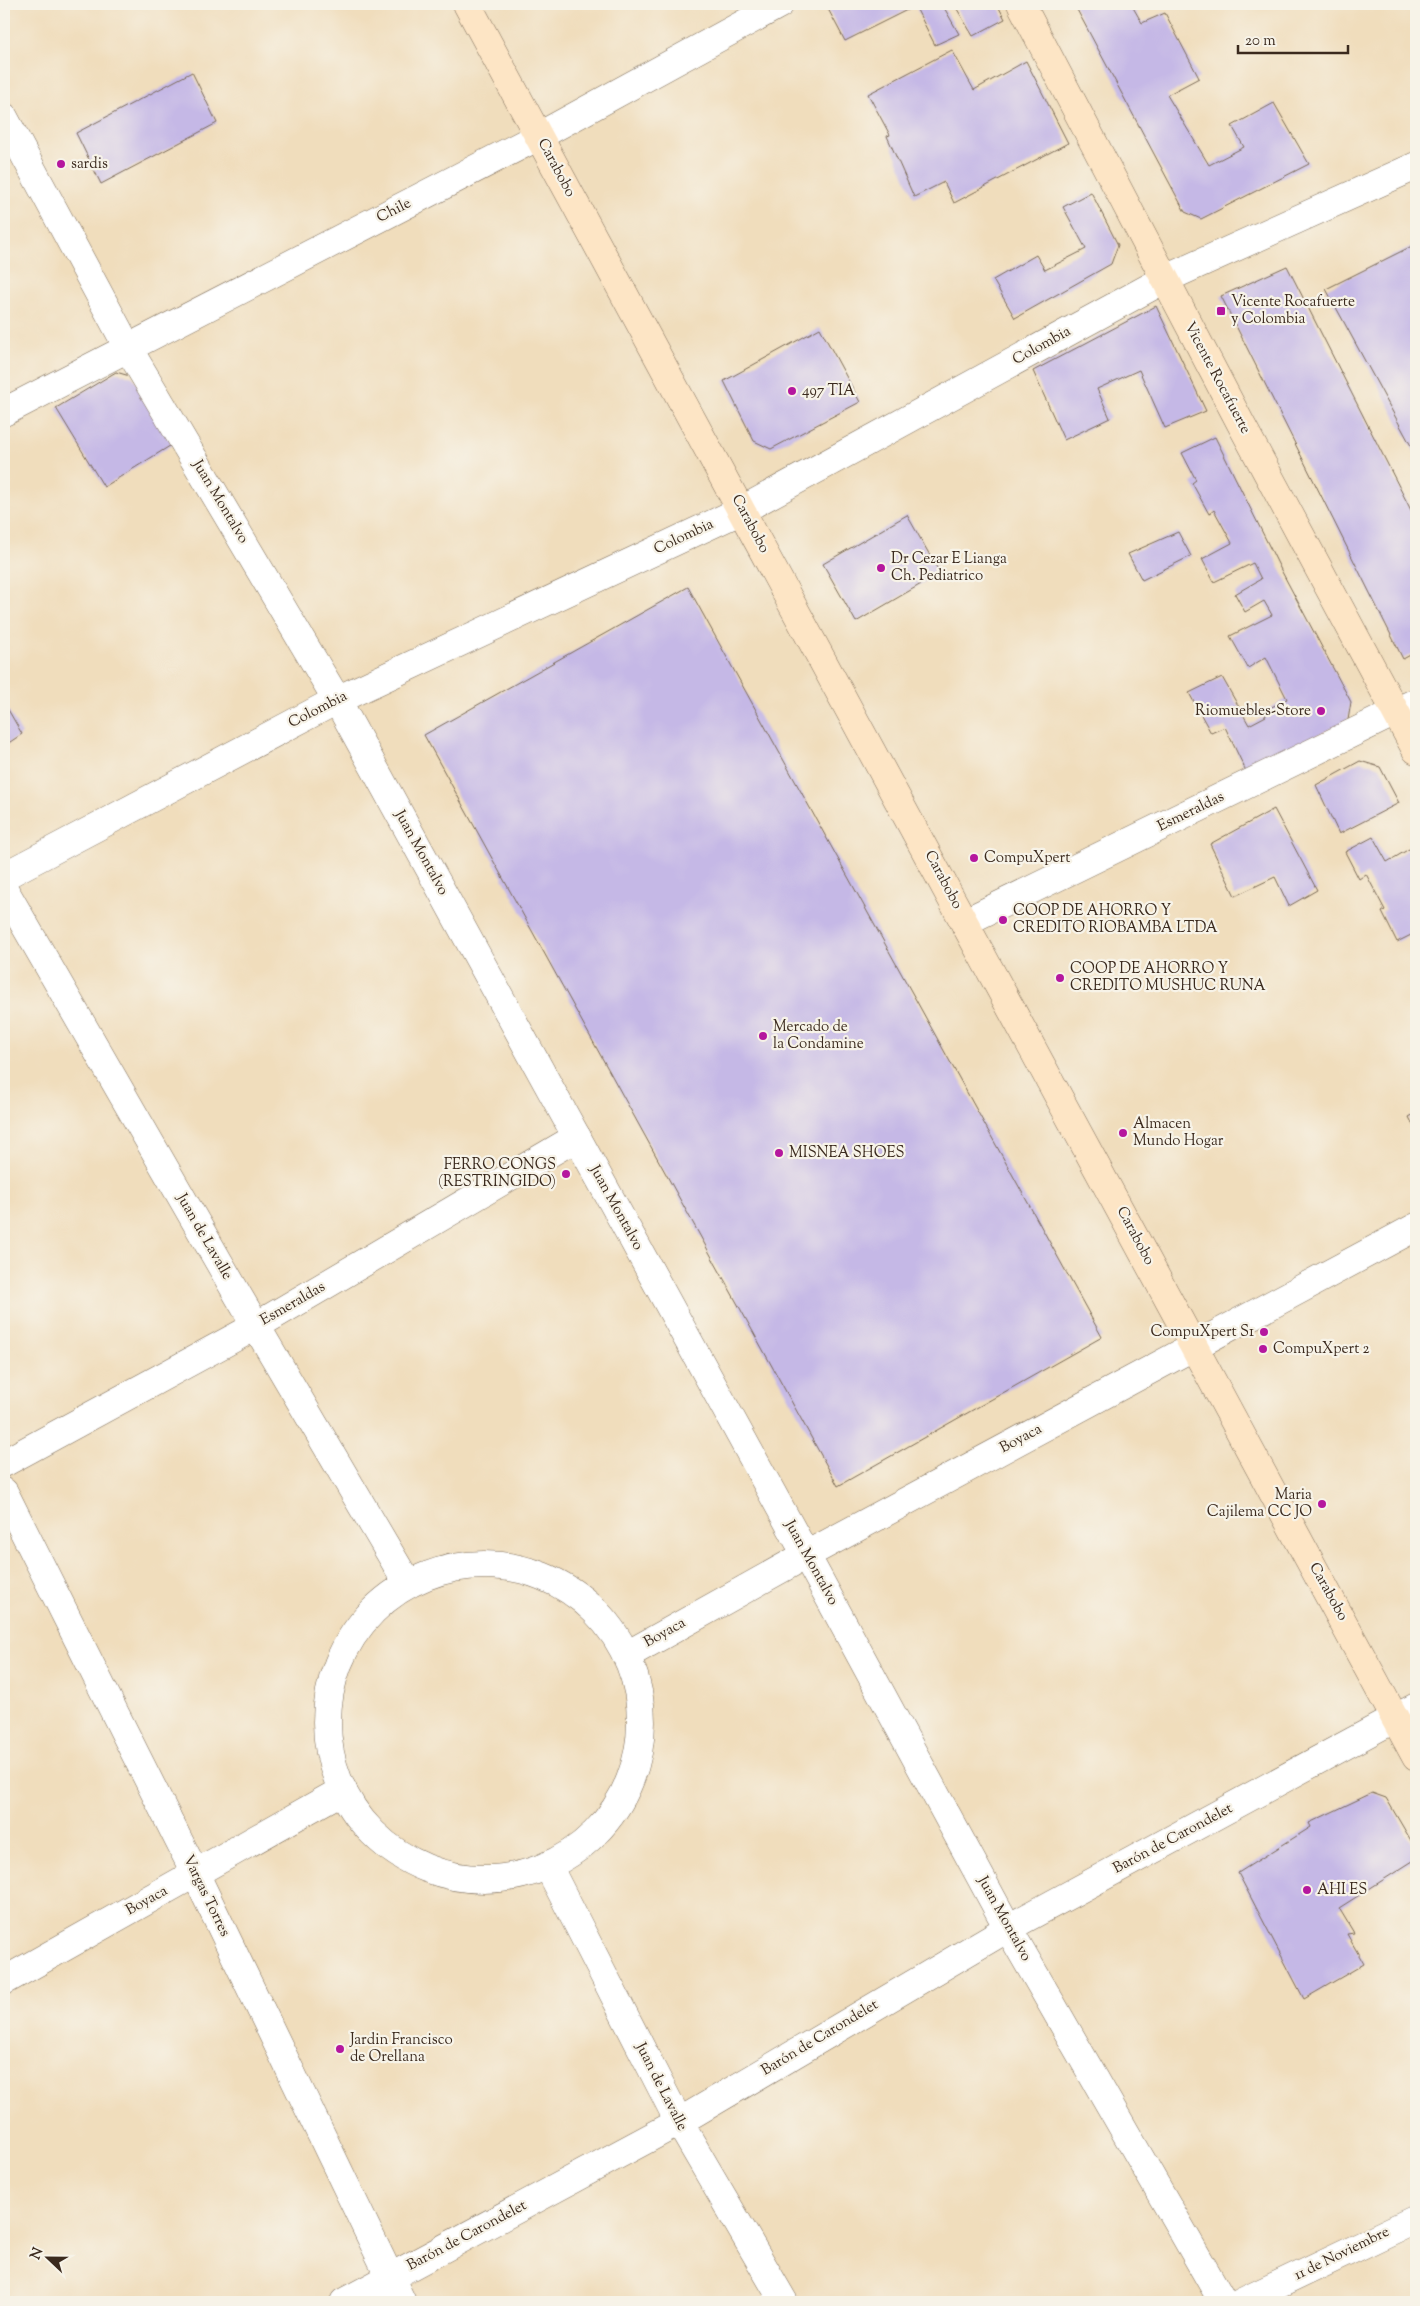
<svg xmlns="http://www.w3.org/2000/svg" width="1420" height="2306" font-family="'Sorts Mill Goudy',serif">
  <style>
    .building { fill: #c5b8e6 }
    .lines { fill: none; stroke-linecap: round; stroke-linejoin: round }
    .street-casing { stroke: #7a6955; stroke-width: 29 }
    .secondary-casing { stroke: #7a6955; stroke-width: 29 }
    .street { stroke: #fff; stroke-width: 28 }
    .secondary { stroke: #fde5c5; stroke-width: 28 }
    .poi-dot { fill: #b5179e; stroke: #f7f3e8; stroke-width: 2 }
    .labels { text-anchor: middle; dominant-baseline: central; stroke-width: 4.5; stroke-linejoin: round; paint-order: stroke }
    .poi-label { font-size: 15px; fill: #3b2a1e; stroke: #f7f3e8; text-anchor: start }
    .street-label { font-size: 15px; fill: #3b2a1e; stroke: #f7f3e8 }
  </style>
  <rect width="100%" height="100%" fill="#f7f3e8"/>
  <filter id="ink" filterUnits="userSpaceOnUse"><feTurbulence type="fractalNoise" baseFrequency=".02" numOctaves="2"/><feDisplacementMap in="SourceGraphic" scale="10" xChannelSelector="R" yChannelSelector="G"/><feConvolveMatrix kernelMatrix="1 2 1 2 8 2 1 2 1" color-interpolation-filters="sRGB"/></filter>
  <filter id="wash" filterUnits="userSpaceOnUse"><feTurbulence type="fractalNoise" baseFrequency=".0096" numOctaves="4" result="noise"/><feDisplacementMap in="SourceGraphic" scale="20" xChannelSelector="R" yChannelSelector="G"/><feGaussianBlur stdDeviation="1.12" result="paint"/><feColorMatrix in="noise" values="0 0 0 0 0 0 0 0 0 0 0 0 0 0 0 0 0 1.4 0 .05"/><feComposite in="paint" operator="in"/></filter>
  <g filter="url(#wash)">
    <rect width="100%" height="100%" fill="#f0ddbc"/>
    <g id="blocks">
      <g class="building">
        <path d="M833,4h109l17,30 -24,11 -20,-39 -70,35 -18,-34z"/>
        <path d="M954,4h43l8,15 -32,17z"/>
        <path d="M1074,4h57l11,19 23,-10 34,65 -32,17 42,70 35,-18 -12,-21 42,-23 35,61 -108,55 -16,-7z"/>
        <path d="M952,50l22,40 52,-29 42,82 -114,60 -10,-21 -30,15 -27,-61 3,-1 -22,-41z"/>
        <path d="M192,72l25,51 -116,61 -25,-51z"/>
        <path d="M1091,192l27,53 -7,19 -96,54 -22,-38 43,-25 9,15 41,-21 -23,-42z"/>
        <path d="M1416,244v67l-4,2 4,8v134l-90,-166z"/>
        <path d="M1287,266l129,254v132l-13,7 -182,-363z"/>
        <path d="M1156,306l50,105 -41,17 -26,-58 -42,19 13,29 -46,22 -31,-69z"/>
        <path d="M820,328l40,74 -89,47 -17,-8 -30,-60z"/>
        <path d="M116,372l17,5 40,67 -69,43 -48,-79z"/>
        <path d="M1215,437l66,133 70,132 -3,18 -102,51 -21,-44 -14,6 -22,-40 33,-16 27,48 17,-9 -2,-5 23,-12 -21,-42 -18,11 -18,-32 42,-21 -8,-14 -19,11 -10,-18 26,-15 -8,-16 -39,19 -12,-23 30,-16 -18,-33 -5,4 -17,-31 4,-3 -14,-27z"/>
        <path d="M907,515l33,58 -84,49 -33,-58z"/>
        <path d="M1178,532l13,24 -49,24 -14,-26z"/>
        <path d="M688,587l414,750 -264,149 -414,-751z"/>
        <path d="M6,706l16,28 -18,12v-38z"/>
        <path d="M1360,761l20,6 19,36 -60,31 -23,-49z"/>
        <path d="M1274,809l43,81 -28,16 -14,-29 -40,19 -25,-52z"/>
        <path d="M1373,837l14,25 29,-17v91l-1,-3 -18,9 -15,-30 3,-2 -19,-36 -7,5 -14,-27z"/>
        <path d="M1416,1113v18l-7,-14z"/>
        <path d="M1372,1793l14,5 30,51v10l-77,49 15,25 -7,1 17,30 -60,35 -66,-126 73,-46 -2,-4z"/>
      </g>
    </g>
  </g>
  <g filter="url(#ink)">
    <use href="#blocks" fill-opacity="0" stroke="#7a6955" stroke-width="1"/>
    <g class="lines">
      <g class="street-casing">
        <g id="street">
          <path d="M4,117l124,231 209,352 469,855 202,373 215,374"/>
          <path d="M4,412l535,-276 241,-132"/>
          <path d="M4,876l333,-176 405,-190 423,-231 251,-113"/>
          <path d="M4,889l235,408 169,287"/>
          <path d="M965,922l451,-220"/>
          <path d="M4,1463l252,-137 321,-189"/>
          <path d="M4,1492l191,381 207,429"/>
          <circle cx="484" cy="1722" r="157"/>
          <path d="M627,1655l179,-100 610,-328"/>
          <path d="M548,1866l131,256 105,180"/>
          <path d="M4,1981l339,-191"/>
          <path d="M344,2302l335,-180 329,-194 408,-221"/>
          <path d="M1242,2302l174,-83"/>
        </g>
      </g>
      <g class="secondary-casing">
        <g id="secondary">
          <path d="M467,4l949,1753"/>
          <path d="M1021,4l220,420 175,326"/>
        </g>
      </g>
      <use href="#street" class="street"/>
      <use href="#secondary" class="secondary"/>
    </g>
  </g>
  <g class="poi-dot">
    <circle cx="61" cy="164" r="5"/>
    <rect x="1216" y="306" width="10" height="10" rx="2.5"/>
    <circle cx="792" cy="391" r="5"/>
    <circle cx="881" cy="568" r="5"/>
    <circle cx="1321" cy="711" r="5"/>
    <circle cx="974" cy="858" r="5"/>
    <circle cx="1003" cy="920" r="5"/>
    <circle cx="1060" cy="978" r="5"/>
    <circle cx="763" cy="1036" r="5"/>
    <circle cx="1123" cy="1133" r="5"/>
    <circle cx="779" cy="1153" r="5"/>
    <circle cx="566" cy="1174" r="5"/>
    <circle cx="1264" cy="1332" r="5"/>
    <circle cx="1263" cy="1349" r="5"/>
    <circle cx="1322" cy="1504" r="5"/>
    <circle cx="1307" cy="1890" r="5"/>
    <circle cx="340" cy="2049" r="5"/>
  </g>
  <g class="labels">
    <g class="poi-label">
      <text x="71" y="164">sardis</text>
      <text x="1231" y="302">Vicente Rocafuerte<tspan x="1231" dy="17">y Colombia</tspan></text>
      <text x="802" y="391">497 TIA</text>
      <text x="891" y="559">Dr Cezar E Lianga<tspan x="891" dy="17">Ch. Pediatrico</tspan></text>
      <text x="1311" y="711" text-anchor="end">Riomuebles-Store</text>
      <text x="984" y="858">CompuXpert</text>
      <text x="1013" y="911">COOP DE AHORRO Y<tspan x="1013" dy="17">CREDITO RIOBAMBA LTDA</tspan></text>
      <text x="1070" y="969">COOP DE AHORRO Y<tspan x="1070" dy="17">CREDITO MUSHUC RUNA</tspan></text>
      <text x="773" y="1027">Mercado de<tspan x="773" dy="17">la Condamine</tspan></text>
      <text x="1133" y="1124">Almacen<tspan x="1133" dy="17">Mundo Hogar</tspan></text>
      <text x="789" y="1153">MISNEA SHOES</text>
      <text x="556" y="1165" text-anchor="end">FERRO CONGS<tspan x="556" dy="17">(RESTRINGIDO)</tspan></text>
      <text x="1254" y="1332" text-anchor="end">CompuXpert S1</text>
      <text x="1273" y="1349">CompuXpert 2</text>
      <text x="1312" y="1495" text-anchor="end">Maria<tspan x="1312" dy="17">Cajilema CC JO</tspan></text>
      <text x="1317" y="1890">AHI ES</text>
      <text x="350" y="2040">Jardin Francisco<tspan x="350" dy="17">de Orellana</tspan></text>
    </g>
    <g class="street-label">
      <text transform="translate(556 168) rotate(62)">Carabobo</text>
      <text transform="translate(394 211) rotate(-27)">Chile</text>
      <text transform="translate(1042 346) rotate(-29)">Colombia</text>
      <text transform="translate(1217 378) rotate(62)">Vicente Rocafuerte</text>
      <text transform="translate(220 502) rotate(59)">Juan Montalvo</text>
      <text transform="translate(750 524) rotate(62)">Carabobo</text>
      <text transform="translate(684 537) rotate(-25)">Colombia</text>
      <text transform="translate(318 710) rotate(-27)">Colombia</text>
      <text transform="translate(1191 812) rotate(-26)">Esmeraldas</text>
      <text transform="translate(421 853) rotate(61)">Juan Montalvo</text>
      <text transform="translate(943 880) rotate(62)">Carabobo</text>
      <text transform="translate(616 1208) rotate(61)">Juan Montalvo</text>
      <text transform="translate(1135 1236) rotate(62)">Carabobo</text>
      <text transform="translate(204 1237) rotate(60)">Juan de Lavalle</text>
      <text transform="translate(293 1304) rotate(-30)">Esmeraldas</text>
      <text transform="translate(1021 1439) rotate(-28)">Boyaca</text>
      <text transform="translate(811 1563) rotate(61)">Juan Montalvo</text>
      <text transform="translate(1328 1592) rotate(61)">Carabobo</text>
      <text transform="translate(665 1633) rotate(-29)">Boyaca</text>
      <text transform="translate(1173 1839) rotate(-28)">Barón de Carondelet</text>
      <text transform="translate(206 1896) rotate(64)">Vargas Torres</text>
      <text transform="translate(147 1901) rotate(-29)">Boyaca</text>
      <text transform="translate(1004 1919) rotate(61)">Juan Montalvo</text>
      <text transform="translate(820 2038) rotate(-31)">Barón de Carondelet</text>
      <text transform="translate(661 2087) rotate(63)">Juan de Lavalle</text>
      <text transform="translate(467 2236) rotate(-28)">Barón de Carondelet</text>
      <text transform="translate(1342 2254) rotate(-26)">11 de Noviembre</text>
    </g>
  </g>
  <rect width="1420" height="2306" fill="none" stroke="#f7f3e8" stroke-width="20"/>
  <g transform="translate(48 2258) rotate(292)" stroke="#f7f3e8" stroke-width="4" paint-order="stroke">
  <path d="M0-4L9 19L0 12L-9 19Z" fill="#3b2a1e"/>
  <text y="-8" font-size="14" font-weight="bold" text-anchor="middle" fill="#3b2a1e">N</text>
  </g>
  <path d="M1238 45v8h110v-8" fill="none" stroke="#3b2a1e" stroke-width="2.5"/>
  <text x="1245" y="45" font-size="15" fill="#3b2a1e" stroke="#f7f3e8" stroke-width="4" paint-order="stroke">20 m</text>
</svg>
